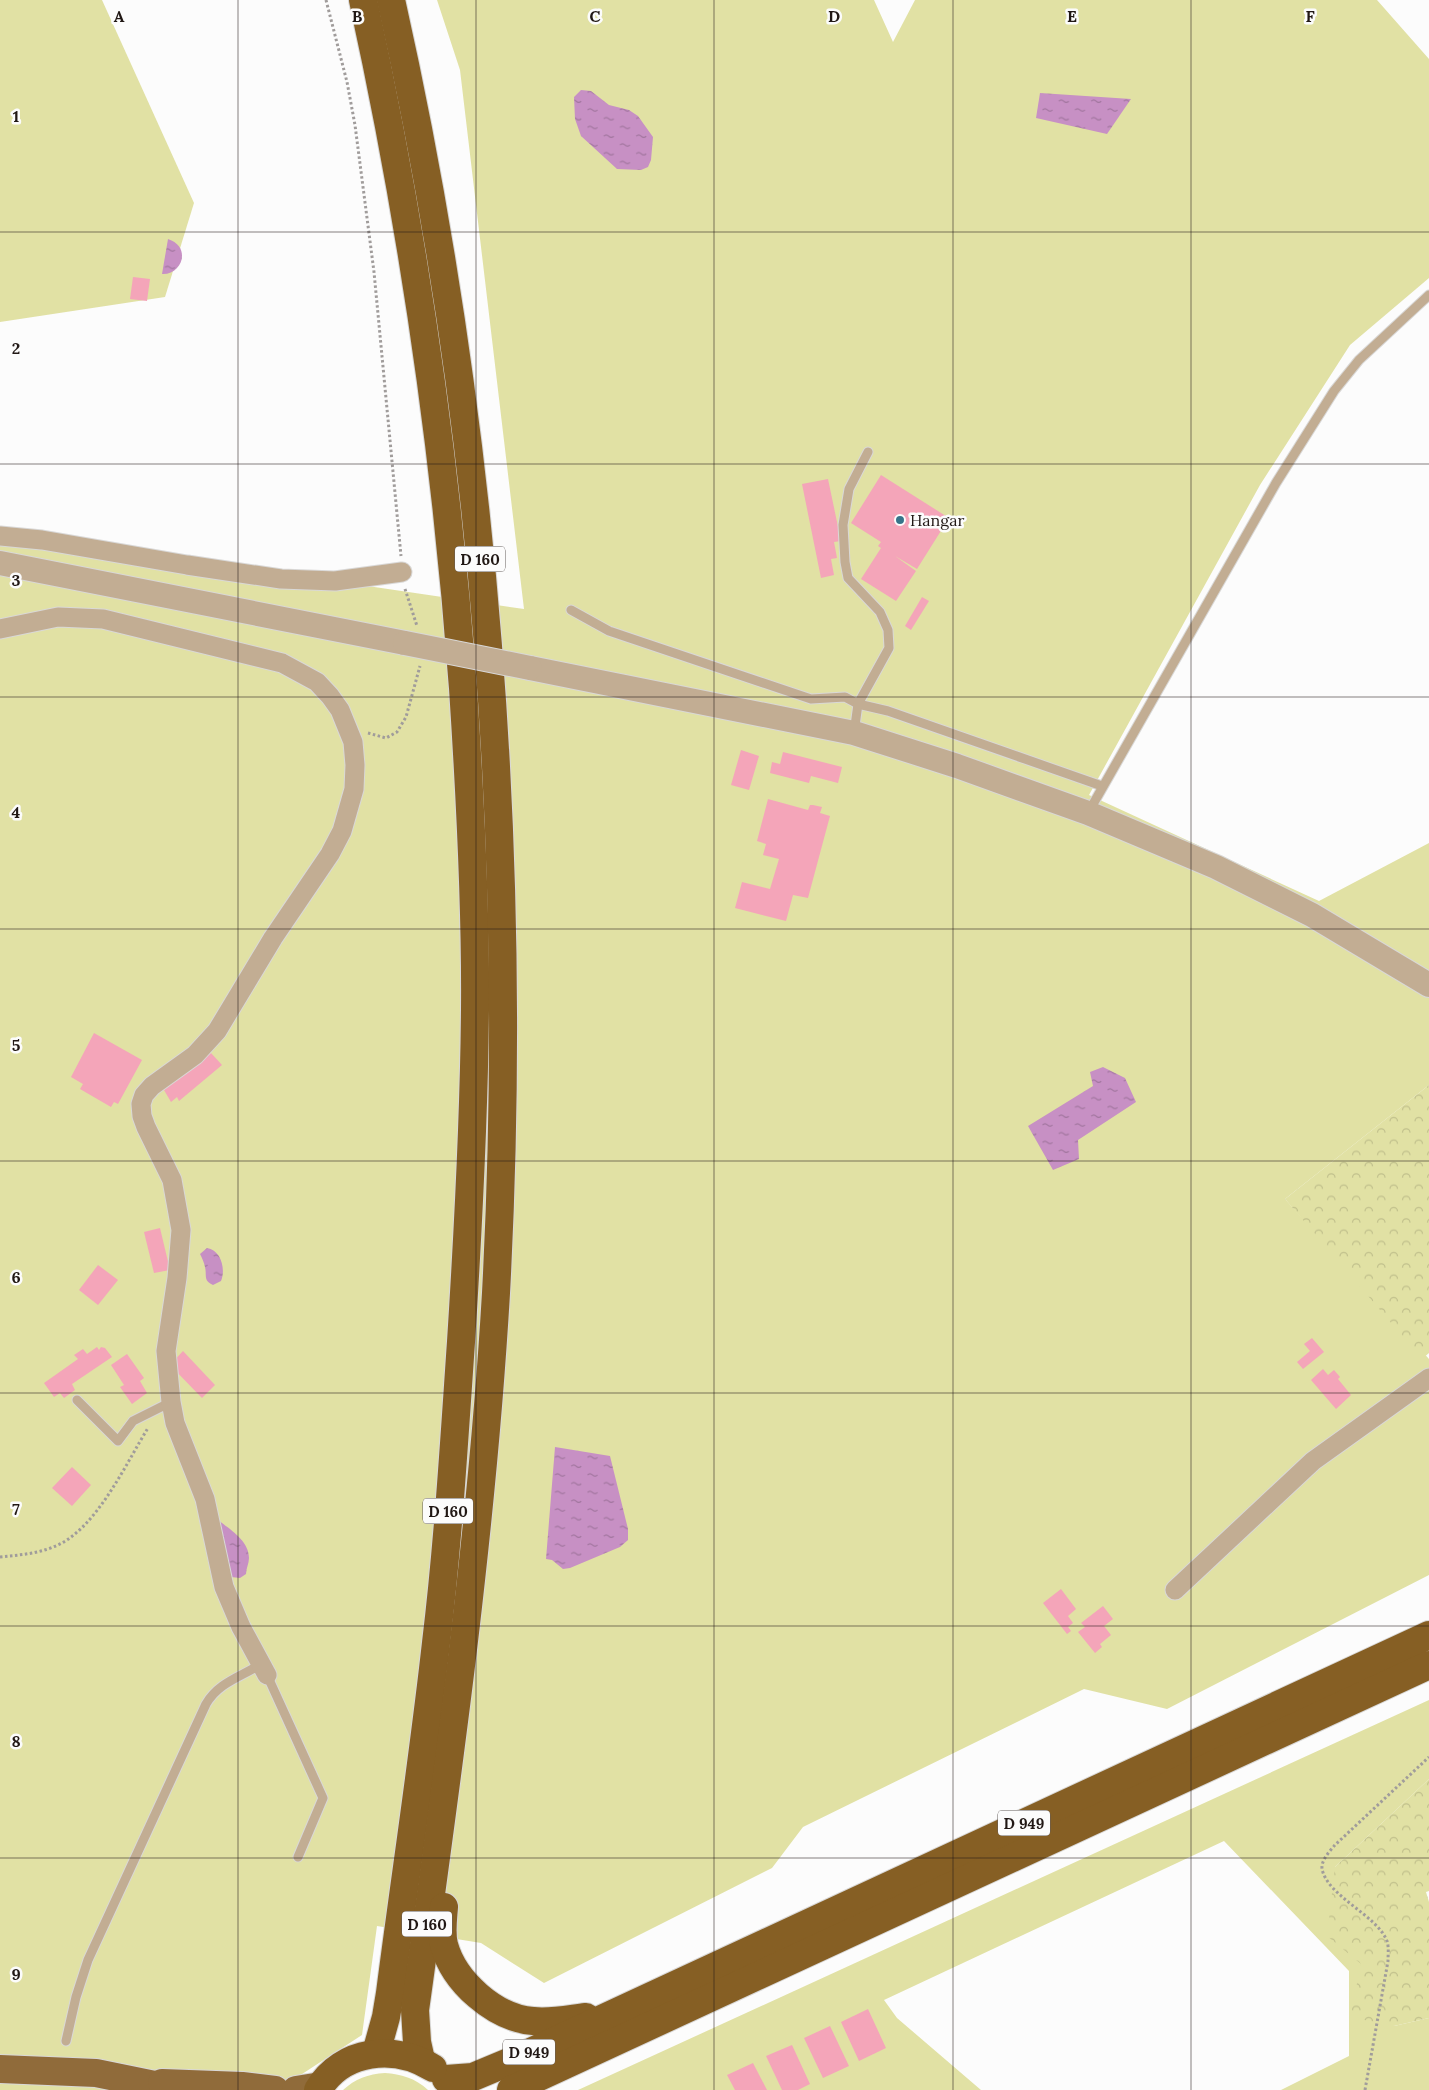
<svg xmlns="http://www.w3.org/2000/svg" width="1429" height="2090" font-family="Lora,serif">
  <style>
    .green { fill: #e1e1a4 }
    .forest { fill: url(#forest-crowns) }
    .water { fill: url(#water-ripples) }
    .building { fill: #f4a5b9 }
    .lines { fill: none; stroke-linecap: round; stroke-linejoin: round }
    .service-casing { stroke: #d9d8d7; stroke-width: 11 }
    .minor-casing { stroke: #d9d8d7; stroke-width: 21 }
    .tertiary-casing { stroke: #d9d8d7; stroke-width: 26 }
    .primary-casing { stroke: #d9d8d7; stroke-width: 30 }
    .trunk-casing { stroke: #d9d8d7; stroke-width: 30 }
    .path { stroke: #a09c9b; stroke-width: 3; stroke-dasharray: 2.5 2.5; stroke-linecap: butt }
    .service { stroke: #c2ad93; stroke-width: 9 }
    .minor { stroke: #c2ad93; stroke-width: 19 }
    .tertiary { stroke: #c2ad93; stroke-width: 24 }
    .primary { stroke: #906b3a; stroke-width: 28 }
    .trunk { stroke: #865f24; stroke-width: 28 }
    .tertiary-bridge-casing { stroke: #d9d8d7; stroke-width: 26; stroke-linecap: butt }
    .tertiary-bridge { stroke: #c2ad93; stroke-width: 24 }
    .grid { fill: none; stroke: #211815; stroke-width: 1; stroke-opacity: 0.55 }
    .poi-dot { fill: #36748a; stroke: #fcfcfc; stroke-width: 2 }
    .labels { text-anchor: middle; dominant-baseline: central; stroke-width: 5; stroke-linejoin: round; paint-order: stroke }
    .shield { fill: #fcfcfc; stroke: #635c5a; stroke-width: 1 }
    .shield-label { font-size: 15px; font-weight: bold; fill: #211815 }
    .poi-label { font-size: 16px; fill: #211815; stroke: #fcfcfc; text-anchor: start }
    .grid-label { font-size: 16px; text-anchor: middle; font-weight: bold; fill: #211815; stroke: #fcfcfc; stroke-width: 5; stroke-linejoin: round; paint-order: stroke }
  </style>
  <defs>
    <pattern id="forest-crowns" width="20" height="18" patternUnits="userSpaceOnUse" patternTransform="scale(1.25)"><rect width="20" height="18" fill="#e1e1a4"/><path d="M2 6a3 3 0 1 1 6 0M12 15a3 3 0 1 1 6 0" fill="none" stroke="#c1c08c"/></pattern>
    <pattern id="water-ripples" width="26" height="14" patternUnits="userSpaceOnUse" patternTransform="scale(1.25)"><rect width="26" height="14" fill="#c790c4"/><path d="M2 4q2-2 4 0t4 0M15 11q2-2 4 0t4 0" fill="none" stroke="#a1759e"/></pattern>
  </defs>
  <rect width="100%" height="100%" fill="#fcfcfc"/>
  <g class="green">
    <path d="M0,0h102l92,203 -29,94 -165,25z"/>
    <path d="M437,0h437l19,42 22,-42h462l52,59v219l-79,67 -90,140 -171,310 230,106 110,-58v242l-144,114 144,160v216l-262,134 -83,-20 -281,138 -31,41 -228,115 -63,-40 -104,-17 -15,109 -63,41v14h-299v-1558l524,77 -64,-539z"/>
    <path d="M1429,1700v79l-94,88 26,96 33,63 35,-8v72h-148l68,-34v-85l-125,-130 -340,159 13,18 84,72h-403z"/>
    <path d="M385,2073c16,1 30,5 43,17h-85c12,-11 25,-16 42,-17z"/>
  </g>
  <g class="forest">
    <path d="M1429,1085v268l-7,6 -137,-160z"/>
    <path d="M1429,1779v112l-3,1 3,10v116l-35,8 -44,-9 11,-53 -34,-28 8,-69z"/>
  </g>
  <g class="water">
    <path d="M581,90l10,1 18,14 20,5 9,6 15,21 -2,23 -3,7 -7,3 -24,-1 -36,-33 -6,-17 -1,-22z"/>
    <path d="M1040,93l91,6 -24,35 -71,-16z"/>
    <path d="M168,239c24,8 14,36 -6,35z"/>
    <path d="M1103,1067l22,11 11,24 -58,38 1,19 -26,11 -25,-44 65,-40 -3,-14z"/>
    <path d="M207,1248c14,2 19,21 14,33l-8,4c-10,-4 -6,-10 -8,-18 -1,-5 -3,-9 -5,-13z"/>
    <path d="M555,1447l55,9 18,73v11l-8,7 -50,21 -7,1 -11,-9 -6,-1z"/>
    <path d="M214,1517c12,10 35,22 35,41 0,5 -3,11 -3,16l-6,4 -9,-1z"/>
  </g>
  <g class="building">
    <path d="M133,277l17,2 -3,22 -17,-2z"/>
    <path d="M881,475l68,43 -32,51 -22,-13 21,15 -20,30 -35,-22 20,-31 -3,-2 3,-4 -30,-19z"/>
    <path d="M828,479l13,62 -7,1 3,16 -6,1 3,16 -13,3 -19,-94z"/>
    <path d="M922,597l7,4 -18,29 -6,-4z"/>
    <path d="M741,750l18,6 -10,34 -18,-5z"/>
    <path d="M783,752l59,15 -4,16 -27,-7 -2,7 -39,-10 2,-11 8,2z"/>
    <path d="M768,799l40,11 2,-5h3l9,2 -2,6 10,3 -22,82 -15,-3 -7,26 -51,-13 7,-26 28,7 9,-30 -16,-4 3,-11 -9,-3z"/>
    <path d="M94,1033l48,27 -24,44 -4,-2 -3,5 -31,-18 3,-5 -12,-7z"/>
    <path d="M211,1053l11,12 -43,36 -2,-4 -6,5 -7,-12z"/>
    <path d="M160,1228l10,42 -16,3 -10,-41z"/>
    <path d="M98,1265l20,15 -20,25 -19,-15z"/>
    <path d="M1312,1338l12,14 -21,17 -6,-7 13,-11 -6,-7z"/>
    <path d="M97,1347l2,3 2,-3 4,1 7,9 -40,27 3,6 -11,8 -4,-5 -6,4 -10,-14 34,-24 -4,-4 9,-6 4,5z"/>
    <path d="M183,1351l32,34 -13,13 -32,-33z"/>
    <path d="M127,1354l17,24 -4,3 7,12 -15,11 -12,-17 4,-2 -13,-20z"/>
    <path d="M1323,1369l5,6 6,-5 6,7 -2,2 13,16 -15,14 -25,-29z"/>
    <path d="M72,1467l19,18 -19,21 -20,-18z"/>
    <path d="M1061,1589l15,20 -8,7 5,7 -5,4 3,4 -4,3 -24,-31z"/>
    <path d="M1103,1606l10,13 -9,7 7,9 -11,9 2,3 -7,6 -17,-21 7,-5 -4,-4z"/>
    <path d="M868,2009l18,39 -27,13 -18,-39z"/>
    <path d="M830,2026l19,40 -26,12 -19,-40z"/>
    <path d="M792,2045l18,39 -12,6h-16l-16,-34z"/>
    <path d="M753,2063l14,27h-32l-8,-15z"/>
  </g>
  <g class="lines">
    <g class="service-casing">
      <g id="service">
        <path d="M571,610l38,21 202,68 34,-2 13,7 30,7 214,75"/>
        <path d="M854,733l4,-29 31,-56 -1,-18 -8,-18 -32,-34 -3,-16 -2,-37 6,-36 19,-37"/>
        <path d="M1088,813l188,-330 58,-92 25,-31 70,-65"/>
        <path d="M77,1400l41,41 15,-20 38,-19"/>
        <path d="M267,1675l56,123 -25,59"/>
        <path d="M66,2041l10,-44 12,-37 118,-256c13,-22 35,-27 55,-40"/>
      </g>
    </g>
    <g class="minor-casing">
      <g id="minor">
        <path d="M0,536l42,4 145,25 94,14 54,2 67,-9"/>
        <path d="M0,629l58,-12 45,2 179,44 35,19 13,14 10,14 13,32 2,23 -1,24 -12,42 -12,23 -57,84 -56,93 -22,24 -43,31 -8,9 -3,9 1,12 4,11 26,53 9,50 -4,48 -11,73 5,51 4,21 30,76 19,88 17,40 26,48"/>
        <path d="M1175,1590l138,-129 116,-83"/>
      </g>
    </g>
    <g class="tertiary-casing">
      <g id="tertiary">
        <path d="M0,563l405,80"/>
        <path d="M530,668l324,65 103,33 131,47 128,54 96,48 117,70"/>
      </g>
    </g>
    <g class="primary-casing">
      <g id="primary">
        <path d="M0,2069l96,4 83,17"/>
        <path d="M162,2083l80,3 33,4"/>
        <path d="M296,2090l25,-4"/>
      </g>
    </g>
    <g class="trunk-casing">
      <g id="trunk">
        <path d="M363,0c50,227 83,456 100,688 7,107 13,215 12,322 -1,111 -7,222 -14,332 -7,101 -13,202 -25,301 -13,117 -31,234 -46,350l-4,24 -10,36"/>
        <path d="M391,0c95,422 128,861 105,1293 -14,240 -48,479 -81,717l2,32 4,18"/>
        <path d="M444,1907c-1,13 -3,26 0,38 10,37 51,73 89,76 18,2 36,-2 53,-4"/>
        <path d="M446,2079l27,-2 36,-15 920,-427"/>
        <path d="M318,2090c24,-41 77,-46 115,-22"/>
        <path d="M511,2090l918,-425"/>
      </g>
    </g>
    <g class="path">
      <path d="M326,0l21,82 8,43 19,147 27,284"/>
      <path d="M405,589l12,37"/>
      <path d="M368,733l18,5 11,-6 9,-15 14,-51"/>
      <path d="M0,1557c18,-2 36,-3 53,-10 42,-15 72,-82 95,-119"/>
      <path d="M1365,2090l23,-129c0,-6 1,-14 -1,-20 -10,-26 -59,-44 -65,-72 -1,-9 8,-18 13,-24l94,-88"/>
    </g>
    <use href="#service" class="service"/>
    <use href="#minor" class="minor"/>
    <use href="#tertiary" class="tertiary"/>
    <use href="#primary" class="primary"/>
    <use href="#trunk" class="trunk"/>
    <g class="tertiary-bridge-casing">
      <path id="tertiary-bridge" d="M405,643l125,25"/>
    </g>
    <use href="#tertiary-bridge" class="tertiary-bridge"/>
  </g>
  <path class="grid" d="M238,0v2090M476,0v2090M714,0v2090M953,0v2090M1191,0v2090M0,232h1429M0,464h1429M0,697h1429M0,929h1429M0,1161h1429M0,1393h1429M0,1626h1429M0,1858h1429"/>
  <circle class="poi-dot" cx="900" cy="520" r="5"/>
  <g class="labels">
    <g class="shield">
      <rect x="455" y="546.5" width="50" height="25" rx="4"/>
      <rect x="423" y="1498.5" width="50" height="25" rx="4"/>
      <rect x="998" y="1810.5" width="52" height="25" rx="4"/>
      <rect x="402" y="1911.5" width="50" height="25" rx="4"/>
      <rect x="503" y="2039.5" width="52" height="25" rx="4"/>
    </g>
    <g class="shield-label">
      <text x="480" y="559">D 160</text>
      <text x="448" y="1511">D 160</text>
      <text x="1024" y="1823">D 949</text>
      <text x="427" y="1924">D 160</text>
      <text x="529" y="2052">D 949</text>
    </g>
    <g class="poi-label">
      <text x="910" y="520">Hangar</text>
    </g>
  </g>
  <g class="grid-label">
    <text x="119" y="22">A</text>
    <text x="357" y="22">B</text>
    <text x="595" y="22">C</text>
    <text x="834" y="22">D</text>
    <text x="1072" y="22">E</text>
    <text x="1310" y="22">F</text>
    <text x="16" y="122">1</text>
    <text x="16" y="354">2</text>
    <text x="16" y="586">3</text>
    <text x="16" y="818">4</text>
    <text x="16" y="1051">5</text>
    <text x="16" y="1283">6</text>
    <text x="16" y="1515">7</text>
    <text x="16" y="1747">8</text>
    <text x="16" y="1980">9</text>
  </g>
</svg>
